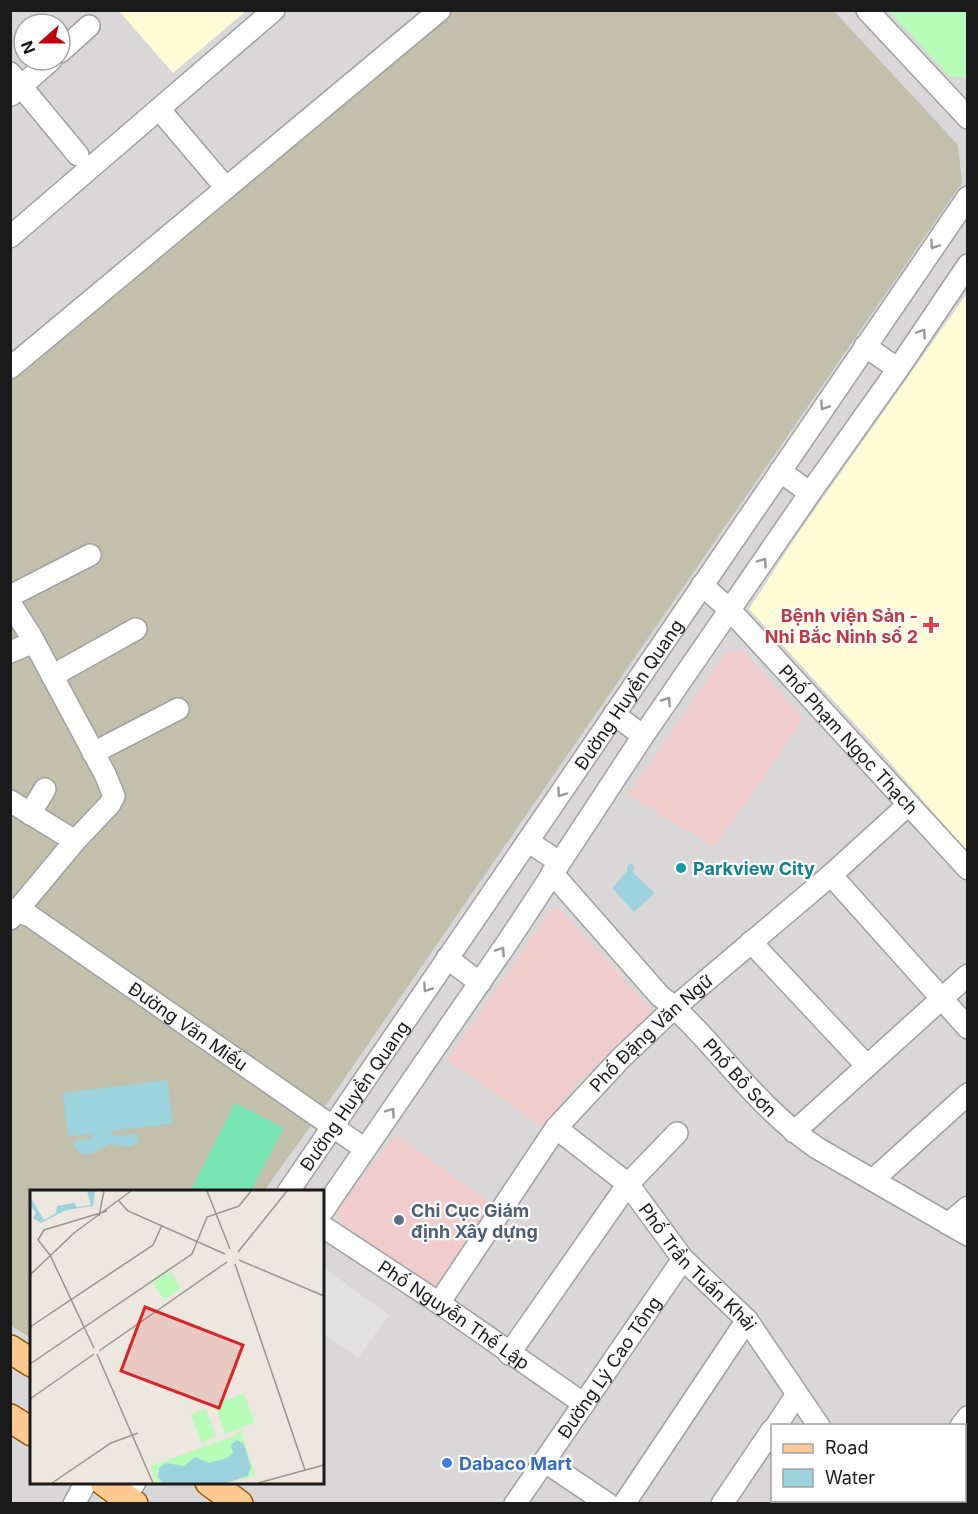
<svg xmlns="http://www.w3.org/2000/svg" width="978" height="1514" font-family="Inter,sans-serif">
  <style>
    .residential { fill: #d9d7d7; fill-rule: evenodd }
    .commercial { fill: #f0cccd }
    .education { fill: #fffcd6 }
    .construction { fill: #c2c0aa }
    .park { fill: #b7fcb8 }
    .pitch { fill: #77e2b2 }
    .parking { fill: #e2e2e2 }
    .water { fill: #9cd3de }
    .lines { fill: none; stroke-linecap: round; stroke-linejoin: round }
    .minor-casing { stroke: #a1a1a1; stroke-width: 24 }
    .major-casing { stroke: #915800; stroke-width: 30 }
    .minor { stroke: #fff; stroke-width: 21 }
    .major { stroke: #ffc992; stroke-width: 27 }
    .oneway { stroke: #989898 }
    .health-dot { fill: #e0444e; stroke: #fff; stroke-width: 2 }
    .culture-dot { fill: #0f9aa8; stroke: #fff; stroke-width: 2 }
    .service-dot { fill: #5c6f8a; stroke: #fff; stroke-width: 2 }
    .shop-dot { fill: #3f7fe0; stroke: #fff; stroke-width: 2 }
    .labels { text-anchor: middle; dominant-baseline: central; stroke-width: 4.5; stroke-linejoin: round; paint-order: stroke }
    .health-label { font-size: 18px; font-weight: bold; fill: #be3a42; stroke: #fff; text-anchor: end }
    .street-label { font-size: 18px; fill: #1a1a1a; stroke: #fff }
    .culture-label { font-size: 18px; font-weight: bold; fill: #0d838f; stroke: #fff; text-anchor: start }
    .service-label { font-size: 18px; font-weight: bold; fill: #4e5e75; stroke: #fff; text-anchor: start }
    .shop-label { font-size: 18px; font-weight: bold; fill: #366cbe; stroke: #fff; text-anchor: start }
    .inset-road { fill: none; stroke: #999590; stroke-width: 1.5 }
    .view { fill: #d62828; fill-opacity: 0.15; stroke: #d62828; stroke-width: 3 }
    .inset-edge { fill: none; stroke: #1a1a1a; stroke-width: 3 }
  </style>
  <rect width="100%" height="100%" fill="#ede7df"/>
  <path class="residential" d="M10,11h957v1492h-956zM24,24h36v36h-36zM32,1192h290v290h-290zM772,1426h192v74h-192z"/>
  <g class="commercial">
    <path d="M742,649l61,69 -38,58 -51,71 -86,-52 99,-144z"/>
    <path d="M559,908l91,100 -1,6 -76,74 -31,39 -95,-67 104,-150z"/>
    <path d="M395,1134l97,70 -52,80 -10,2 -90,-64 -3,-11z"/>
  </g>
  <g class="education">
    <path d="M119,11h127l-73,62z"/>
    <path d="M967,293v558l-88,-101 -130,-141 48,-74z"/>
  </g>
  <path class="construction" d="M450,11h384l124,134 4,38 -629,912 -69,96 -232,1 -1,146 -21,-13v-947z"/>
  <path class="park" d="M889,11h78v66h-17z"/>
  <path class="pitch" d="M235,1103l49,25 -33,63h-57l-3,-1z"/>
  <path class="parking" d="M323,1267l66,48 -31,43 -35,-25z"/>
  <g class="water">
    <path d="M631,863l4,4 -3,5 23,21 -21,19 -22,-24 15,-17v-5z"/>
    <path d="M167,1080l6,44 -61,7 1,5 24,-2 1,7c-7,10 -16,4 -27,3 -14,4 -31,23 -38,-3l20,-3v-4l-25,2 -5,-43z"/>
  </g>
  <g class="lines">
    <g class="minor-casing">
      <g id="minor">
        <path d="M867,10l101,108"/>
        <path d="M60,52l29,-26"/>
        <path d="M10,73l68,82"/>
        <path d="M11,95l40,-35"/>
        <path d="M159,109l67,79"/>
        <path d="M10,237l264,-227"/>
        <path d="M865,346l33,23"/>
        <path d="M10,368l430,-358"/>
        <path d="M780,471l30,22"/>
        <path id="s1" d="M702,585l28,25 238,259"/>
        <path d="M10,596l80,-41"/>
        <path d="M10,603l21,33 74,138 9,22 -4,8 -35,37 -65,78"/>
        <path d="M10,652l24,-10"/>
        <path d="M52,676l84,-47"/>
        <path d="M614,714l29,22"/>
        <path d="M93,753l85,-44"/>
        <path d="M10,801l65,40"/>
        <path d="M30,814l15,-25"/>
        <path d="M529,842l30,20"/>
        <path id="s2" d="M552,873l108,123c18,13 32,29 47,45 34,38 67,78 110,107l151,87"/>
        <path d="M831,875l137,153"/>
        <path id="s3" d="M10,909l20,7 335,233"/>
        <path d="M751,942l116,124"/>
        <path d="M447,958l33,25"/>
        <path id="s4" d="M556,1128l72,56 55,75 64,61 72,106"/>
        <path d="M794,1132l174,-157"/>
        <path d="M874,1179l94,-85"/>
        <path id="s5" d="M288,1192c228,-331 453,-664 680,-995"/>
        <path d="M322,1212l187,-272 134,-204 167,-243 88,-124 70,-104"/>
        <path d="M948,1224l20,-17"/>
        <path id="s6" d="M322,1226l117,77 145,101"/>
        <path id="s7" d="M439,1303l117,-175 65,-70 54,-51 156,-132 77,-70"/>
        <path d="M509,1354l119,-170 49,-51"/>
        <path d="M776,1426l21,-32"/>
        <path d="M961,1426l7,-9"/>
        <path d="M544,1461l64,43"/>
        <path d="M869,1500l2,4"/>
        <path d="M74,1504l12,-22"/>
        <path d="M121,1504l14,-22"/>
        <path id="s8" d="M515,1504l168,-245"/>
        <path d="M624,1504l123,-184"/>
        <path d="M722,1504l50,-74"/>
        <path d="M825,1504l2,-4"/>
        <path d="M891,1504l4,-4"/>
      </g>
    </g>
    <g class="major-casing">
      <g id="major">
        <path d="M10,1349l22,14"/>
        <path d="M10,1418l22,14"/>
        <path d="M104,1482l30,22"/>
        <path d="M209,1482l30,22"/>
      </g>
    </g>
    <use href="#minor" class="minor"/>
    <use href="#major" class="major"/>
  </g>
  <defs><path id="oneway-chevron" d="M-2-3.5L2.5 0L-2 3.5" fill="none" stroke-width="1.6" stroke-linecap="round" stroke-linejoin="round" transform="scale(1.5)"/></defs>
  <g class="oneway">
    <use href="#oneway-chevron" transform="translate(934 245) rotate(124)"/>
    <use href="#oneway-chevron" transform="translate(922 333) rotate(-56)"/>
    <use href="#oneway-chevron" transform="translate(824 406) rotate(124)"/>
    <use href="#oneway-chevron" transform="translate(763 562) rotate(-55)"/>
    <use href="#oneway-chevron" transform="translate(667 701) rotate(-56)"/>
    <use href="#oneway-chevron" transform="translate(561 793) rotate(124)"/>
    <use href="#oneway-chevron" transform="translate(501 951) rotate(-56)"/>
    <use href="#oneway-chevron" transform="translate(427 988) rotate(124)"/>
    <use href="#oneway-chevron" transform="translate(391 1112) rotate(-55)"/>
  </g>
  <path class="health-dot" d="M928 616h6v6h6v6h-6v6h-6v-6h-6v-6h6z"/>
  <circle class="culture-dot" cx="681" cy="868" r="6"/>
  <circle class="service-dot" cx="399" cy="1220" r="6"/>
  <circle class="shop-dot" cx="447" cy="1463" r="6"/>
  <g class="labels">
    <g class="health-label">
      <text x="918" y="615">Bệnh viện Sản -<tspan x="918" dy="21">Nhi Bắc Ninh số 2</tspan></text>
    </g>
    <g class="street-label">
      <text stroke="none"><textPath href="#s5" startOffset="603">Đường Huyền Quang</textPath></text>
      <text stroke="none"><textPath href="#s1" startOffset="213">Phố Phạm Ngọc Thạch</textPath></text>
      <text stroke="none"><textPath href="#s3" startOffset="214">Đường Văn Miếu</textPath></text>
      <text stroke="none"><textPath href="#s7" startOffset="345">Phố Đặng Văn Ngữ</textPath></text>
      <text stroke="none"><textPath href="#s2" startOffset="278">Phố Bồ Sơn</textPath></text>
      <text stroke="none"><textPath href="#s5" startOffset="117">Đường Huyền Quang</textPath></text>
      <text stroke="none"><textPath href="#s4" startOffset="200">Phố Trần Tuấn Khải</textPath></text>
      <text stroke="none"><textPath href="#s6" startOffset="159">Phố Nguyễn Thế Lập</textPath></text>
      <text stroke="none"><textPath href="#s8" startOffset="166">Đường Lý Cao Tông</textPath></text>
    </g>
    <g class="culture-label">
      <text x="693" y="868">Parkview City</text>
    </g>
    <g class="service-label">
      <text x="411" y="1210">Chi Cục Giám<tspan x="411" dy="21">định Xây dựng</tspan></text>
    </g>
    <g class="shop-label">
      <text x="459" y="1463">Dabaco Mart</text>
    </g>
  </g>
  <g transform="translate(30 1190)">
    <rect width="294" height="294" fill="#ede7df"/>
    <path d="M140,81l11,17 -17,12 -12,-18zM214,203l10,30 -29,11 -10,-29zM176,219l10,27 -14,7 -11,-29zM211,240l14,46 -28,7 17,-5 6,-14 -5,-15 -12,-7v11l-5,5 -19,5 -16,-5 -8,8 -21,-2 -7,8 6,11h-7l-6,-17 85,-30z" fill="#b7fcb8"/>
    <path d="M57,1h8l-2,15 -27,4 -25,13 -8,-5 3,-5 -6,-8 1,-7 13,22 12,-7 1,-7 17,-3 3,4 14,-2zM207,250l7,4 7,23 -3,9 -21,7h-64l-5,-6 1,-9 7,-5 18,3 11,-9 14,6 18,-5 6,-5 -2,-8z" fill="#9cd3de"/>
    <path class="inset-road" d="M177,1l23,58M89,11l9,10 97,43M69,26l5,-25M208,62l49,-61M209,70l85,36M205,74l70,206M0,85l44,-42 57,-42M0,137l123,-82 9,-20M64,158l-44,-93 -12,-15 6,-10 63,-19M69,161l128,-89M67,164l56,129M0,174l162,-110 15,-37 32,-11 12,-15M0,209l64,-45M22,293l59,-40 27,-10M228,293l66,-18"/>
    <path class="view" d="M115,117l98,38 -24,63 -98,-37z"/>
    <rect width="294" height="294" class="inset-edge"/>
  </g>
  <rect width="978" height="1514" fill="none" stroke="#1a1a1a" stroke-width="24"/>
  <rect x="771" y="1424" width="195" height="78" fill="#ffffff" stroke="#a3a3a3" stroke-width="1.5"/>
  <rect x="783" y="1444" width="30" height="9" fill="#ffc992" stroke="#a3a3a3" stroke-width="1.5"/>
  <text x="825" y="1454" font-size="18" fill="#1a1a1a">Road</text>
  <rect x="783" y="1469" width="30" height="18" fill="#9cd3de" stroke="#a3a3a3" stroke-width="1.5"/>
  <text x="825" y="1484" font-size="18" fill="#1a1a1a">Water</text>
  <g transform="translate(42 42) rotate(249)"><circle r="28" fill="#ffffff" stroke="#a3a3a3" stroke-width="1.5"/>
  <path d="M0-4.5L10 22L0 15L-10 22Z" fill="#c5000c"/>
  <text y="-9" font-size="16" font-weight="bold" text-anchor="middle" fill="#1a1a1a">N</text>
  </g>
</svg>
